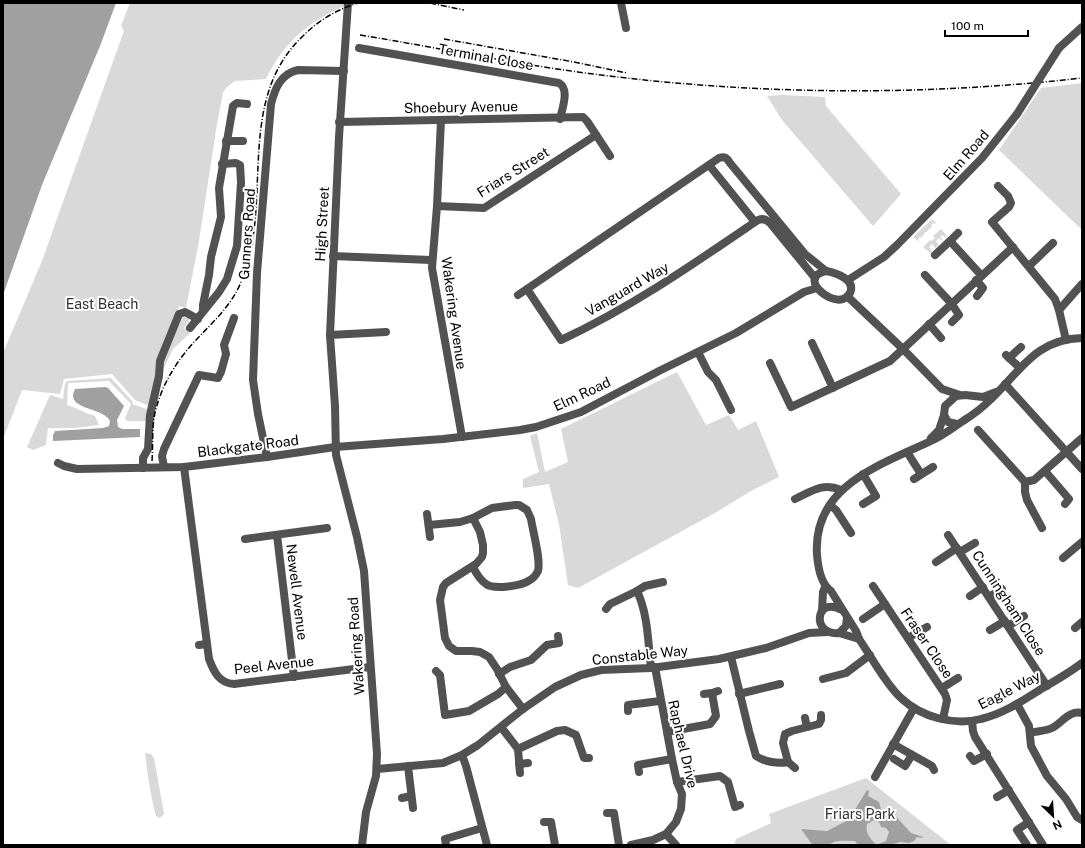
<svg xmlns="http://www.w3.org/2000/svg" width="1085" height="848" font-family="'Public Sans',sans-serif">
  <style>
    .green { fill: #d9d9d9 }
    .water { fill: #a0a0a0; fill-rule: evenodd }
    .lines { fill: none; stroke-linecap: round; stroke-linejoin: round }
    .minor { stroke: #525252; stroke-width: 8 }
    .rail { stroke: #000; stroke-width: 1.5; stroke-dasharray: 6 2 1 2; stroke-linecap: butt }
    .minor-bridge { stroke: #525252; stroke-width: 8 }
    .labels { text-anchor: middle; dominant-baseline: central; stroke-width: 4; stroke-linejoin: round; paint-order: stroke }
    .street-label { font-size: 14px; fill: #000; stroke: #fff }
    .park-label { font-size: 14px; fill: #303030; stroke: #fff }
  </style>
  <rect width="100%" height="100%" fill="#fff"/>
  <g class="green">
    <path d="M130,3h214v3c-37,17 -60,36 -78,73l-31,2 -8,6 -4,5 -7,38 -17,111 -13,67 -7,-2 -2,6 -4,6 -16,41v16l-8,31 -14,-6 -23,-26 -48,5 -4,15 -38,-4 -19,49v-86l39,-92 78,-219 4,-11 -3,-5z"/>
    <path d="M1082,83v147l-83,-80 42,-62z"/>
    <path d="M782,95l43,2 1,9 75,88 -28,32 -91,-106 -15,-24z"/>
    <path d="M932,219l4,4 -1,1 -2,-1 -2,3 1,1 -4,3 -1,2h-2l-1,3 -2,1v2l-2,-1 -2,2 1,1 -1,1 -5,-4z"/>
    <path d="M941,229l6,7 -1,2 -4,-3 -2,2 3,3 -1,1 -3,-3 -3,3 3,4 -4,3 -3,-4 -3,3 3,4 -2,2 -7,-6 7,-7 2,1 3,-3 -2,-2z"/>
    <path d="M185,316l5,3 -6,9 6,5 -17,16 -9,19 -2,-2 17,-47z"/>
    <path d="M677,372l29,53 23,-10 9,15 18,-9 23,56 -28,14 -36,22 -137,75 -10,-3 -9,-61 -10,-40 -26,4v-9l16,-7 -9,-36 7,-3 8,39 23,-10 -7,-33z"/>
    <path d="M111,378l22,24 -1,2 17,6 -2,11h-20l-2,-3 6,-14 -22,-23 -41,2 -1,22c10,3 18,8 28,11l4,9 -24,3h-27l-2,17 -13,5 -6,-3 23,-52 13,4 2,-15 2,-3z"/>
    <path d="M145,753l6,1 3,4 10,56 -4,4 -4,-2c-6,-23 -8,-39 -11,-63z"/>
    <path d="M866,778l85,67h-217l2,-6 35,-16 -2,-9z"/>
  </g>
  <g class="water">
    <path d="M3,3h113l-16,43 -58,139 -39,110z"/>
    <path d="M105,387l3,1 16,18 -7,14 1,7 4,2h18v8l-87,4v-6l2,-4 48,-3 6,-2 1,-5c-6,-14 -46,-11 -35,-32z"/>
    <path d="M867,790l2,1 -1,5 11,6 2,7 11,3 19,21 12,4 -1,1 -5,-1 -3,4 -5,2 -9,-1 -10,3h-32l-3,-4c-8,0 -20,-2 -26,4h-16l-2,-2 -10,-14 26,2 27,-14 2,-9zM874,820l5,2 2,5 5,1 3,4 -3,9 -10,4c-6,-8 -11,-11 -9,-21z"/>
  </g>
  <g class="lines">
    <g class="minor">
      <path d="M348,3l-9,134 -9,198 5,71 1,49 21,82 7,34 13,183 -1,22 -10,36 -4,33"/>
      <path d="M621,3l5,25"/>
      <path d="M359,48l200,35c11,6 3,26 1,36"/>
      <path d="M1059,48l23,-21"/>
      <path d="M441,120l-4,86 -5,62 30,169"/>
      <path d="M339,122l244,-5 4,4 23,35"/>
      <path d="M226,141h17"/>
      <path d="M709,165l46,57"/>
      <path d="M998,186l10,10 3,7 -2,4 -17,15 63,77 4,11 7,30"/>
      <path d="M437,206l47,2 112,-73"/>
      <path d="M950,241l8,-8"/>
      <path d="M935,255l15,-14 31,34"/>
      <path d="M333,256l98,4"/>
      <path d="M1029,266l24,-23"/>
      <path d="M826,271c11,2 30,9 24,22 -2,3 -4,5 -7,6 -15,5 -45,-22 -17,-28z"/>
      <path d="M925,275l26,28 8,12 -7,7"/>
      <path d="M815,278l-45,-55c-5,-5 -10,-5 -15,-1 -63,43 -125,86 -194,118l-34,-51 192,-131c6,-2 8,0 11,5l75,91 21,17"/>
      <path d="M848,280l36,-23 13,-12 85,-87 35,-44"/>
      <path d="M976,280l7,8 -6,8"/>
      <path d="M518,295l9,-6"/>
      <path d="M848,297l55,52 39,40 18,6"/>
      <path d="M203,310v-5l6,-30 2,-18 10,-40 -2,-29 14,-82 4,-3 10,1"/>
      <path d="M1059,310l23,-26"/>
      <path d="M929,324l12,14"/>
      <path d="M190,328l29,-36 8,-13 10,-33 4,-64 -1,-17 -4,-2 -14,1"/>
      <path d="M330,335l56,-3"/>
      <path d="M1082,338c-47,1 -62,34 -92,62 -7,7 -19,16 -27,21 -9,6 -18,13 -28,18 -51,25 -123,45 -118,116 1,12 4,29 14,36l25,40 3,8c12,17 27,46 42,59 20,19 53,28 80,21 22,-5 41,-18 60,-30 14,-8 28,-16 41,-26"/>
      <path d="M812,343l21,45"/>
      <path d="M698,352l10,20 8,8 15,30"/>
      <path d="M1006,355l14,13"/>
      <path d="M1009,358l12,-11"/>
      <path d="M770,363l21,44 99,-46 123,-114"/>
      <path d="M1005,384l77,85"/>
      <path d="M957,424l-9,-2 -4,-7 1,-9 11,-10 9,-1 18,2 13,-5"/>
      <path d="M978,430l47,52 9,-2 48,-42"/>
      <path d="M931,438l8,-8 5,-15"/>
      <path d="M907,452l14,22"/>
      <path d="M267,457l-9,-43 -5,-34 4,-107 14,-169c4,-15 9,-30 27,-34l46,1"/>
      <path d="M58,463l6,3 13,3 107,-2 83,-10 68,-10 108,-8 77,-9 16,-3 45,-15 78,-41 77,-38 68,-41 13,-4"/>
      <path d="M164,467l-2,-11 2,-7 35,-74 19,3 3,-6 5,-18 -2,-9 10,-27"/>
      <path d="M184,467l25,192c5,13 10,24 25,25l136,-17"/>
      <path d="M143,468v-10l5,-9 2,-34 9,-39 1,-15 19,-47 6,-2 13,7"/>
      <path d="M1045,471l24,28 -4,5"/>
      <path d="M863,474l13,22 -13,8"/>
      <path d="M914,479l19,-12"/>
      <path d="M1025,482v10l2,8 15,28"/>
      <path d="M795,499c17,-8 28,-17 46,-9"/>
      <path d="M830,505l6,5 15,23"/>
      <path d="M427,514l3,23"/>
      <path d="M429,525l31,-3 13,-4 7,14 3,13v8l-1,4 -6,7 -30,19 -3,4 -3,13 5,38 4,8 7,5h16l8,1 9,5 8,12 9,18 17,22"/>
      <path d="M277,535l17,142"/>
      <path d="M948,535l99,151"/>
      <path d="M245,539l82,-11"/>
      <path d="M960,552l15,-9"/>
      <path d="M1063,558l19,-16"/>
      <path d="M936,562l21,-14"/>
      <path d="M473,567c3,6 7,13 13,17 8,6 36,2 44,-4 4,-2 6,-5 8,-9 3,-11 -5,-39 -7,-52l-4,-9 -8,-5h-4l-23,3 -19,10"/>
      <path d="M873,586l72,108 2,6 -4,19"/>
      <path d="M970,596l13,-9"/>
      <path d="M989,597l13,-8"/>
      <path d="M606,609l4,-5 27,-13"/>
      <path d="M842,610c-27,-15 -31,26 -3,23l7,-7 1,-8"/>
      <path d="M822,611l1,-19 2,-5"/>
      <path d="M863,619l22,-15"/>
      <path d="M1008,626l16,-10"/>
      <path d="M1075,628l7,-6"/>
      <path d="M990,630l15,-9"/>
      <path d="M839,633l20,6"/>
      <path d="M908,638l19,-11"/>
      <path d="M199,645l8,-1"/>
      <path d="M731,657l18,74 7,25c9,6 22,8 32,6l7,6"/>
      <path d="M651,668c-3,-26 -3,-54 -14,-77l8,-5 18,-4"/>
      <path d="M436,671l4,4 5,40 24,-4 29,-17 8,-7"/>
      <path d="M499,674l11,-7 21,-7 16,-15 12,-2 -1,-7"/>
      <path d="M823,679l23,-6 24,-18"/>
      <path d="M942,688l16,-10"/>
      <path d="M704,694l8,-1"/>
      <path d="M739,694l41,-10"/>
      <path d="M1017,704l12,22 2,20 16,30 19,23 11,18 5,3"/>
      <path d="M628,711v-6l32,-4"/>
      <path d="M805,718l2,9"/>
      <path d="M972,721l1,10 2,6 68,108"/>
      <path d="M501,727l17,22 39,-18 8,-1 11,5 8,23h5"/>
      <path d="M667,732l43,-8 6,-8 -4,-23 6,-2"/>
      <path d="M1030,733c7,-2 16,-2 22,-5 10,-5 17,-18 30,-15"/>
      <path d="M893,744l39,22 2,4"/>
      <path d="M518,749l2,24"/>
      <path d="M462,755l4,11 21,79"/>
      <path d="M970,756l4,5 13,-7"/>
      <path d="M894,759l11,7 7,-11"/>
      <path d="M788,762l-5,-19 2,-9 7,-3 27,-7 2,-4v-5"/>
      <path d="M519,764l9,-1"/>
      <path d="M408,766l5,42"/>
      <path d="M377,769l66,-6 19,-8 16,-10 45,-36 32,-22 26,-12 20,-5 50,-2 68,-9 47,-11 43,-15 19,-1"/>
      <path d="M639,772l-1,-7 34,-6"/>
      <path d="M875,777l39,-69"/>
      <path d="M677,782l43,-6 8,6 7,25 5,-2"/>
      <path d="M997,797l12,-7"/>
      <path d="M402,798l9,-2"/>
      <path d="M607,813h7l5,32"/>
      <path d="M544,822h7l4,23"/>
      <path d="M666,834l10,11"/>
      <path d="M446,845l-1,-6 37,-11"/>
      <path d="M631,845l22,-5 13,-6 10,-12 5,-13 1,-15 -5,-12 -5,-23 -17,-92"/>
      <path d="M1027,845l-10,-15 12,-8"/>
    </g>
    <g class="rail">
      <path d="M430,3l34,7"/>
      <path d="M360,35c80,13 160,30 241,40 159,20 322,21 481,3"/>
      <path d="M444,39l130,23 53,11"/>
      <path d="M152,461c1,-14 0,-29 2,-43 5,-29 22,-57 42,-78 18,-19 36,-35 46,-60 32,-80 -8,-180 62,-245 15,-15 34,-26 54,-32"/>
    </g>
    <path class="minor-bridge" d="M1017,114l42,-66"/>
  </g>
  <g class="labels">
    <g class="street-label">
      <text transform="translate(486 57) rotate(10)">Terminal Close</text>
      <text transform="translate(461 107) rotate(-1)">Shoebury Avenue</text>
      <text transform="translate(966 155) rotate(-49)">Elm Road</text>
      <text transform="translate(513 172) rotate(-32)">Friars Street</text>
      <text transform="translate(322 224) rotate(-87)">High Street</text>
      <text transform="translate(247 234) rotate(-86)">Gunners Road</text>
      <text transform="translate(627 289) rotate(-30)">Vanguard Way</text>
      <text transform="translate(454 313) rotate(82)">Wakering Avenue</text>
      <text transform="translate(582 394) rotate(-25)">Elm Road</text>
      <text transform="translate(248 446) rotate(-7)">Blackgate Road</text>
      <text transform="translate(297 592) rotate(83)">Newell Avenue</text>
      <text transform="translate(1009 603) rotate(57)">Cunningham Close</text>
      <text transform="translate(927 643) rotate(56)">Fraser Close</text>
      <text transform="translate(356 646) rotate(-94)">Wakering Road</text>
      <text transform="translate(640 655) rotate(-6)">Constable Way</text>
      <text transform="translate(274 665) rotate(-6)">Peel Avenue</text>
      <text transform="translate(1009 690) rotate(-27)">Eagle Way</text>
      <text transform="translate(683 744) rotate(77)">Raphael Drive</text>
    </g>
    <g class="park-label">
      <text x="102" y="304">East Beach</text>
      <text x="860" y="814">Friars Park</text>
    </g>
  </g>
  <rect width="1085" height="848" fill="none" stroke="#000000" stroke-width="8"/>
  <g transform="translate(1053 816) rotate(155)" stroke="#ffffff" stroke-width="3" paint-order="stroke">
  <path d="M0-3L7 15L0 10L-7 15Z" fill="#000000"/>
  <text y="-6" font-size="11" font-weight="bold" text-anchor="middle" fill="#000000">N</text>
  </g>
  <path d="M945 30v6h83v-6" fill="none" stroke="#000000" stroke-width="2"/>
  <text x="951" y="30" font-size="12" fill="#000000" stroke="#ffffff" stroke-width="3" paint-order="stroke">100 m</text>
</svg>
